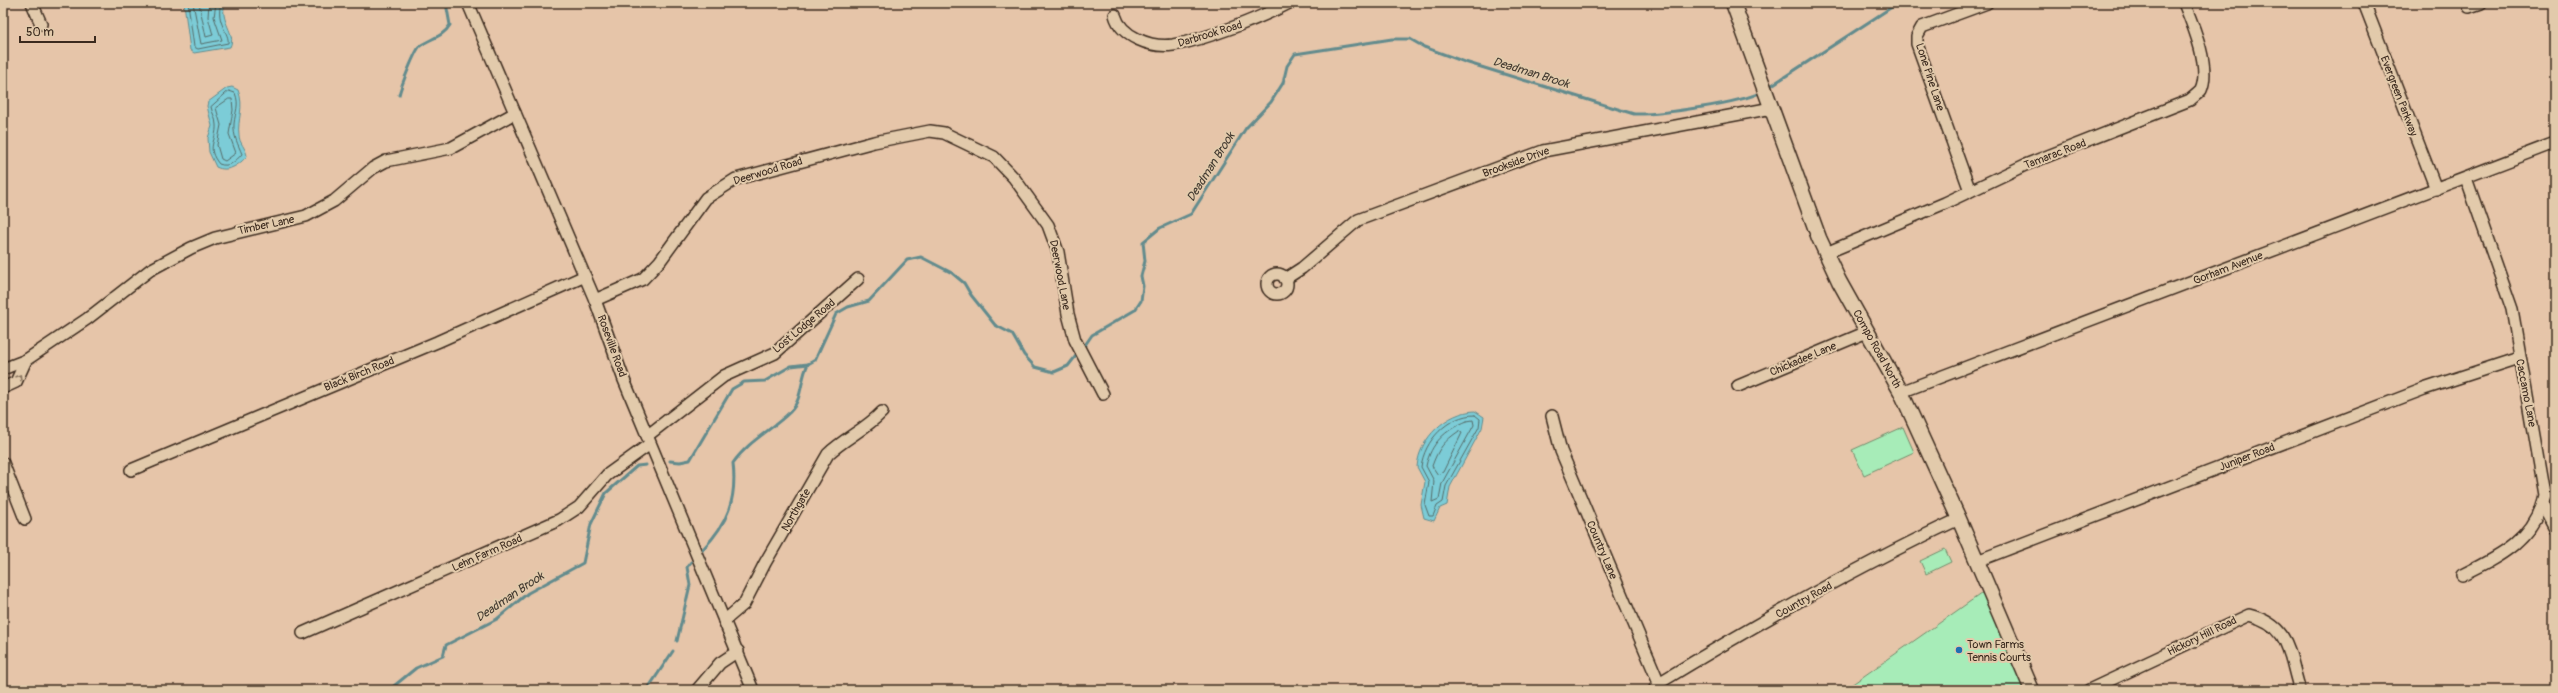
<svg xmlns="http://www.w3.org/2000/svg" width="2558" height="693" font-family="Pangolin,sans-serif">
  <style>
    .green { fill: #a7ecb8; stroke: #718b6b }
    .water { fill: #7cccd7; stroke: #628b8d }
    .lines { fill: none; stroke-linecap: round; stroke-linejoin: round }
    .shore { stroke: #556b68; stroke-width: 1 }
    .stream { stroke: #628b8d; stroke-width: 3 }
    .minor-casing { stroke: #3b2a1e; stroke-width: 14 }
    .major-casing { stroke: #3b2a1e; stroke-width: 17 }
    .minor { stroke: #e2caab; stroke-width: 11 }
    .major { stroke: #e2caab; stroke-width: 14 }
    .oneway { stroke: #86725d }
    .poi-dot { fill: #1f6fb2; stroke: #e2caab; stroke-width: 1.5 }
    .labels { text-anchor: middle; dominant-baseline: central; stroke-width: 4; stroke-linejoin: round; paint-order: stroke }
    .street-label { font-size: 11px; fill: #3b2a1e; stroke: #e2caab }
    .poi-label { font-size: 11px; fill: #3b2a1e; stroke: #e2caab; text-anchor: start }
    .water-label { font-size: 12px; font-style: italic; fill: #423a30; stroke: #e2caab }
  </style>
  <rect width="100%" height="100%" fill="#e6c5a9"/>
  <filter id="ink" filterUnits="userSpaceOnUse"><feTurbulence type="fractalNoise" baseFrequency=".025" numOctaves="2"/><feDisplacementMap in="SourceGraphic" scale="8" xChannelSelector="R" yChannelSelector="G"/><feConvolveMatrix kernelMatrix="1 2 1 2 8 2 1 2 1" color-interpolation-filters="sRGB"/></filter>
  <g filter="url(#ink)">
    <g class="green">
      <path d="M1903,427l11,25 -50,23 -12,-25z"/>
      <path d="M1945,549l6,13 -25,12 -6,-13z"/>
      <path d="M1985,591l43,99h-184z"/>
    </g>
    <g class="water">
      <path d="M184,3h41c-6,19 12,30 5,44l-36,6 -4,-3z"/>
      <path d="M232,87l6,3c7,17 -1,29 1,45 0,8 7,13 8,21 -8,9 -19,17 -31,11l-7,-15 -1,-14 4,-12 -5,-20 1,-4 19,-14z"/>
      <path d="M1475,411l9,6 -2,11 -32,59 -3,18 -7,3 -6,13 -10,-3 -3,-13 4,-23 -8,-15c2,-29 30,-55 58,-56z"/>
    </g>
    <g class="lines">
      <g class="shore">
        <path d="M188,3l6,44 4,2 30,-6c2,-10 -13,-20 -7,-40"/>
        <path d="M193,3l8,41 21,-4 -8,-23 2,-14"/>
        <path d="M199,3l7,34 7,-2 -5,-18 1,-14"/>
        <path d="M229,91l6,2c5,12 0,19 -1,31 -1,12 4,20 8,30 -6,7 -13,14 -23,10 -14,-17 -2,-23 -3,-39 0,-7 -4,-12 -5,-18z"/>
        <path d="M229,99h3l1,11 -4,24 7,19 -11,8 -4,-2 -4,-14 4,-20 -5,-17z"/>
        <path d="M1475,415l5,4 -1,8 -33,59 -3,16 -6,4 -4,10h-4l-4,-11 4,-23 -8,-15c3,-26 27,-52 54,-52z"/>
        <path d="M1467,421l6,-1 1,5 -32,58 -3,16 -7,3 2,-21 -8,-15c5,-23 19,-36 41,-45z"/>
        <path d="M1459,431l3,2 -19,39 -5,3 -6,-9c6,-17 12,-25 27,-35z"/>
      </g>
      <g class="stream">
        <path d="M1769,87l129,-84"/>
        <path d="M399,95c2,-9 16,-44 21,-49 11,-8 23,-9 30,-21l-4,-22"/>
        <path d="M1083,348l9,-13 43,-25 6,-9 2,-15 -2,-10 4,-15 -2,-19 17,-14 31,-14 55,-86 25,-26 12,-19 4,-17 8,-12 97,-15h18l14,8 41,15 169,52c24,1 108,-11 127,-22"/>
        <path d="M670,461l10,1 10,-2 42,-71 12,-7 21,-1 26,-15 17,-2 7,-4 21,-46 12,-7 21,-6 38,-41 14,-3 31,16 12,10 7,12 24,30 17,9 12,21 11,12 19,5 14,-6 11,-14"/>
        <path d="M703,549c25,-26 34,-50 30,-86 15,-22 39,-33 57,-51 13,-13 10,-33 18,-48"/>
        <path d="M677,641l13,-56 -3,-18 4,-5"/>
        <path d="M389,690l27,-22 27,-12 3,-11 51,-26 31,-26 55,-30 8,-39 15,-31 31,-27 9,-1"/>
        <path d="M647,690l26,-39"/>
      </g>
      <g class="minor-casing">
        <g id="minor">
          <path d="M32,3l9,21"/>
          <path d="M468,3l127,297 29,80 129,310"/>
          <path d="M2364,3l72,186"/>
          <path d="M2469,7l12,-4"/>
          <path d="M1115,15c6,22 36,33 58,30 34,-6 85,-26 116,-42"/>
          <path d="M1970,191l-53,-147v-8l5,-9 65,-24"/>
          <path d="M1826,253l119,-50 80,-38 165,-65c3,-3 9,-7 11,-10 10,-23 -8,-65 -17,-87"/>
          <circle cx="1277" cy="284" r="10"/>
          <path d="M1285,279l17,-11 56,-48 185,-69 229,-43"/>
          <path d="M595,300l48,-21 17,-18 46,-63 30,-19 138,-37 56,-11 14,2 50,24 20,21 34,47 10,27 10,62 7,26 28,54"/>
          <path d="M3,369l23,-9 61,-41 63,-49 41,-22 24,-10 91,-22 28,-15 39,-33 13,-7 65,-13 64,-35"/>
          <path d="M1738,386l129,-54"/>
          <path d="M3,388l13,-6 10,-22"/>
          <path d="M1901,392l654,-249"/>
          <path d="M1552,416l9,35 98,232"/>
          <path d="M647,436l77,-60 51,-23 83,-74"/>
          <path d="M3,463l22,56"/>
          <path d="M131,470l306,-128 148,-66"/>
          <path d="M2542,504l13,25"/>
          <path d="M1977,561l447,-172 95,-31"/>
          <path d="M2462,575c37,-18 73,-36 82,-80l-32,-186 -46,-131"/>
          <path d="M724,621l20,-17 21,-41 63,-109c17,-16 38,-25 54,-42"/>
          <path d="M303,633l256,-113 20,-13 28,-32 43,-31"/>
          <path d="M697,690l23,-27 18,-12"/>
          <path d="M1654,690l5,-7c97,-59 197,-116 300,-164"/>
          <path d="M2089,690l160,-75c43,11 39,39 51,75"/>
        </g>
      </g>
      <g class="major-casing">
        <path id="major" d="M1733,3l86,235 20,43 62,111 58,127 73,171"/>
      </g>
      <use href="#minor" class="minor"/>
      <use href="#major" class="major"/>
    </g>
    <defs><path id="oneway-chevron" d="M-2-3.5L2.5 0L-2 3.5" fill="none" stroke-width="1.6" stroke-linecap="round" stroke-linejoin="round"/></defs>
    <use class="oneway" href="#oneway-chevron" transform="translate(19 377) rotate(-57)"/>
  </g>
  <circle class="poi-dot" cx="1959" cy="650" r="4"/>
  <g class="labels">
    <g class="street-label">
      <text transform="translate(1210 34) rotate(-17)">Darbrook Road</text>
      <text transform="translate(1930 77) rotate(72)">Lone Pine Lane</text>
      <text transform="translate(2399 96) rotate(69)">Evergreen Parkway</text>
      <text transform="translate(2055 154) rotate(-21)">Tamarac Road</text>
      <text transform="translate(1516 162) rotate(-20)">Brookside Drive</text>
      <text transform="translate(768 171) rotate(-17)">Deerwood Road</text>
      <text transform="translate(266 225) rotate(-12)">Timber Lane</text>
      <text transform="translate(2228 268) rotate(-21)">Gorham Avenue</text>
      <text transform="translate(1060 275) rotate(79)">Deerwood Lane</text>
      <text transform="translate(804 326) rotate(-40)">Lost Lodge Road</text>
      <text transform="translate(612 346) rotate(70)">Roseville Road</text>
      <text transform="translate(1877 349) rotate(61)">Compo Road North</text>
      <text transform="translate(1803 359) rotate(-23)">Chickadee Lane</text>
      <text transform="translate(359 374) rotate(-22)">Black Birch Road</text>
      <text transform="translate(2526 393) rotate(79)">Caccamo Lane</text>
      <text transform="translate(2247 457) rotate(-21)">Juniper Road</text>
      <text transform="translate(796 510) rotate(-60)">Northgate</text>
      <text transform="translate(1602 550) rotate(67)">Country Lane</text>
      <text transform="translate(487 553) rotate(-24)">Lehn Farm Road</text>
      <text transform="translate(1804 600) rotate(-29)">Country Road</text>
      <text transform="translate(2202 636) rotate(-26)">Hickory Hill Road</text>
    </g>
    <g class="poi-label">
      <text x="1967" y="644">Town Farms<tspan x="1967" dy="13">Tennis Courts</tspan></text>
    </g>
    <g class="water-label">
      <text transform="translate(1531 73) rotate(17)">Deadman Brook</text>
      <text transform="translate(1211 167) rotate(-58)">Deadman Brook</text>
      <text transform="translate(510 597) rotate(-34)">Deadman Brook</text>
    </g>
  </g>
  <rect width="2558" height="693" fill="none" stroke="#e2caab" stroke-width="16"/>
  <rect x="8" y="8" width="2542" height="677" fill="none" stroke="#3b2a1e" stroke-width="1.5" filter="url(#ink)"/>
  <path d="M20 36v6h75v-6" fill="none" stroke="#3b2a1e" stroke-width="2"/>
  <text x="26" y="36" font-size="12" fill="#3b2a1e" stroke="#e2caab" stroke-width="3" paint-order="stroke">50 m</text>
</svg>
